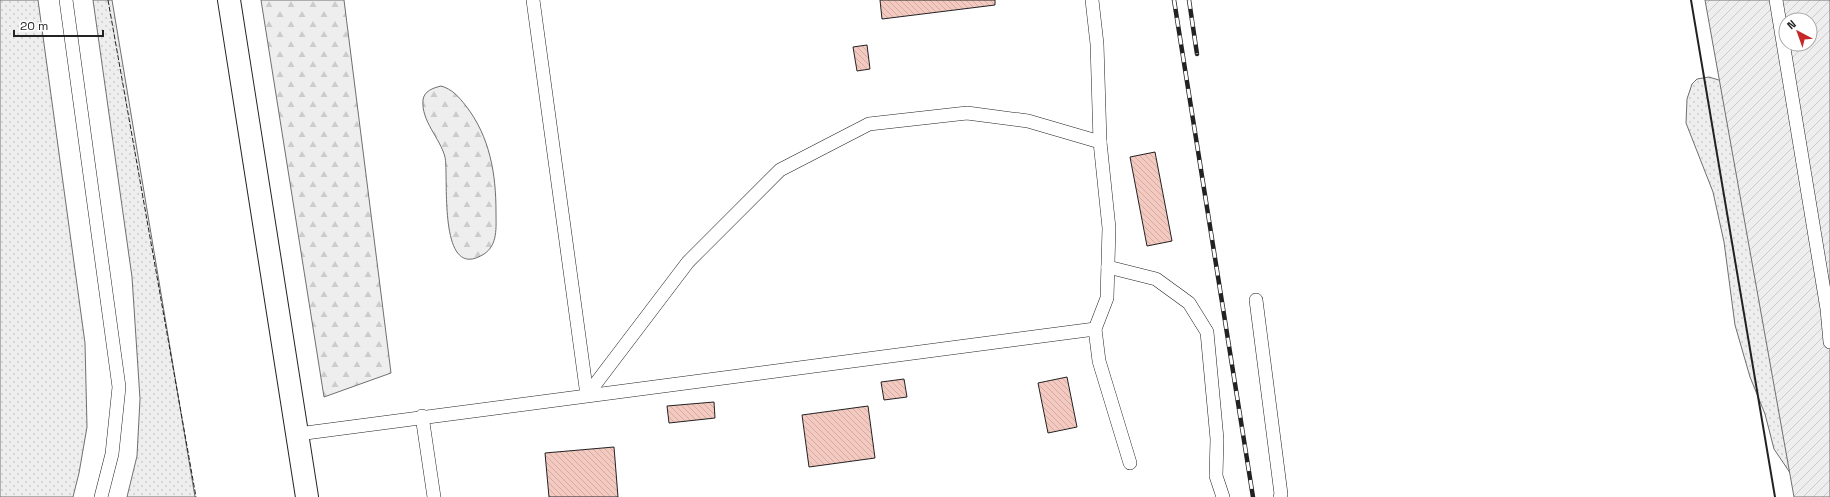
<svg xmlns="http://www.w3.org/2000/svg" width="1830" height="497" font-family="'Space Grotesk',sans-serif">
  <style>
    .grass { fill: url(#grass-dots); stroke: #6f6f6f }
    .forest { fill: url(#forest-firs); stroke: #6f6f6f }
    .garden { fill: url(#garden-furrows); stroke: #6f6f6f; fill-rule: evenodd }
    .building { fill: url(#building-back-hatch); stroke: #222 }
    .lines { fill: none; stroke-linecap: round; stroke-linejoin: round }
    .service-casing { stroke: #222; stroke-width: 14 }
    .minor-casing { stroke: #222; stroke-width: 24 }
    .service { stroke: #fff; stroke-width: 13 }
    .minor { stroke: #fff; stroke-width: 22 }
    .rail-casing { stroke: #222; stroke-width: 4.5 }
    .rail { stroke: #fff; stroke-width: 3; stroke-dasharray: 9; stroke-linecap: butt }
    .fence { stroke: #222; stroke-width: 1; stroke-dasharray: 5 2; stroke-linecap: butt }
    .wall { stroke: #222; stroke-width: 2 }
  </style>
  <defs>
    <pattern id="grass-dots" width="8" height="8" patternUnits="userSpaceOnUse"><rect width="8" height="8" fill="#eee"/><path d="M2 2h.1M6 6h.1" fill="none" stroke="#ccc" stroke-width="1.8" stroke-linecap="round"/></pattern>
    <pattern id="forest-firs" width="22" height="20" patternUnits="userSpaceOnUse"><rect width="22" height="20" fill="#eee"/><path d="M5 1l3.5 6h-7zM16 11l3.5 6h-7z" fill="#ccc"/></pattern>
    <pattern id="garden-furrows" width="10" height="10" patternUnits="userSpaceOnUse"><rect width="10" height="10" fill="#eee"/><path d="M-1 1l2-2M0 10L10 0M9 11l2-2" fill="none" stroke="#ccc"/></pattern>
    <pattern id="building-back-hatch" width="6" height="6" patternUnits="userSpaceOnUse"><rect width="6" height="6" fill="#f3c9c0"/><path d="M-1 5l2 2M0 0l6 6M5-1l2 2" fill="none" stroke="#d0aca5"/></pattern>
  </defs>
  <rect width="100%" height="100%" fill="#fff"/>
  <g class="grass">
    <path d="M0,0h38l47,343 2,84 -8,46 -6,24h-73z"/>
    <path d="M93,0h19l83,497h-68l10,-41 3,-57 -8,-122z"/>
    <path d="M1709,77l39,12 82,408 -27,-5 -29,-43 -9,-35 -15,-37 -15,-52 -11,-83 -11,-50 -27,-69 1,-24 5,-15 5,-5z"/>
  </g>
  <g class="forest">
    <path d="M261,0h83l47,373 -67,24z"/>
    <path d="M441,86c11,3 18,11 25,20 24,31 30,68 30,106 0,15 2,33 -12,42 -47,30 -35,-78 -39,-97 -5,-19 -24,-36 -22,-57 1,-9 10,-12 18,-14z"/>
  </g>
  <path class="garden" d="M1705,0h125v497h-36zM1786,20h24v24h-24z"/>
  <g class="building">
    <path d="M880,0h115v5l-113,14z"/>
    <path d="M867,45l3,24 -13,2 -4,-24z"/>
    <path d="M1155,152l17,89 -25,5 -17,-89z"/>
    <path d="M1067,377l10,50 -29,6 -10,-50z"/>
    <path d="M904,379l3,18 -23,3 -3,-18z"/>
    <path d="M714,402l1,16 -46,5 -2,-17z"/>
    <path d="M868,406l7,52 -66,9 -7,-52z"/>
    <path d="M614,447l4,50h-69l-4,-44z"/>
  </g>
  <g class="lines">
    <g class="service-casing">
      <g id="service">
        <path d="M66,0l53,387 -7,67 -11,43"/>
        <path d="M533,0l54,395"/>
        <path d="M1092,0l5,44 3,98"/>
        <path d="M1776,0l51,309 3,33"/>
        <path d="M1108,267l48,12 33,24 18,29 10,107 -1,37 7,21"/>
        <path d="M1256,300l25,194 -1,3"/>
        <path d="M587,395l101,-133 92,-92 89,-46 98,-11 61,8 72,21 9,86 -2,70 -12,31 4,32 31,102"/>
        <path d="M422,416l12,81"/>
        <path d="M298,434l797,-105"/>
      </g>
    </g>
    <g class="minor-casing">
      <path id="minor" d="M229,0l78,497"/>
    </g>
    <use href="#service" class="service"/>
    <use href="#minor" class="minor"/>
    <g class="rail-casing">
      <g id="rail">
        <path d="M1174,0l79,497"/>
        <path d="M1189,0l8,54"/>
      </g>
    </g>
    <use href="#rail" class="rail"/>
    <path class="fence" d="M108,0l88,497"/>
    <path class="wall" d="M1691,0l84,497"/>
  </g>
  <g transform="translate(1798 32) rotate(319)"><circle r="19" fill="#ffffff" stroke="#a7a7a7"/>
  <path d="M0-3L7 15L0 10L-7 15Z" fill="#c62828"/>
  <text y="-6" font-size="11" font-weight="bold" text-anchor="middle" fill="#222222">N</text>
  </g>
  <path d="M14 30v6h89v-6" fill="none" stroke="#222222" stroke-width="2"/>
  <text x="20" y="30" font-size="12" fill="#222222" stroke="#ffffff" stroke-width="3" paint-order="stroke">20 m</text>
</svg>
